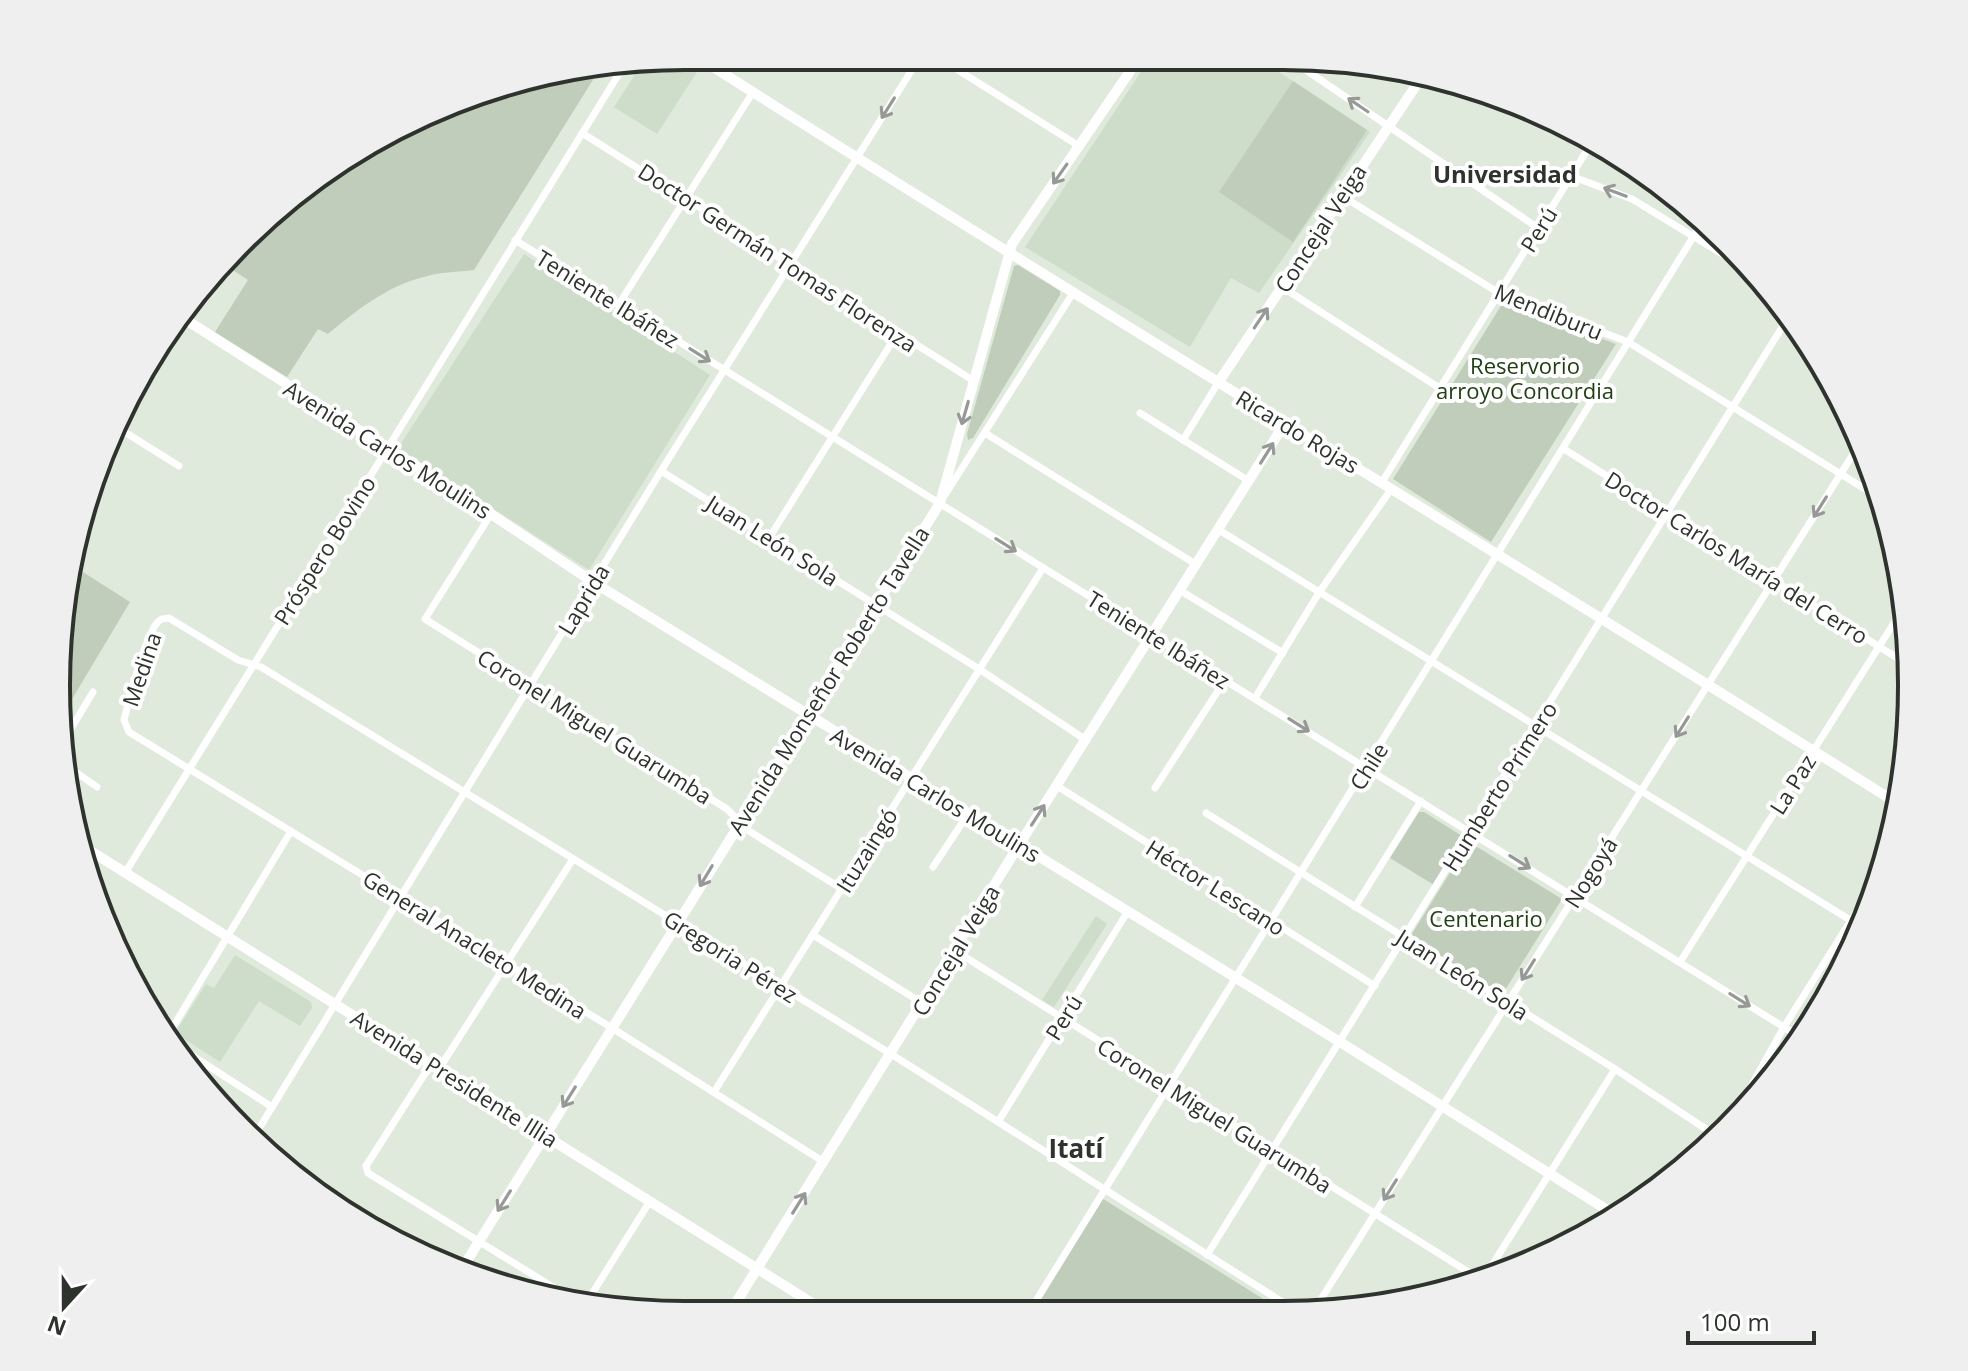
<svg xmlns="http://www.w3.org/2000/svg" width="1968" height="1371" font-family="'Open Sans',sans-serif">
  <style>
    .built { fill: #cedcca }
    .green { fill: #bfcdba }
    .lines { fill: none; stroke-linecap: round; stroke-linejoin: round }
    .street { stroke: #fff; stroke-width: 7 }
    .secondary { stroke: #fff; stroke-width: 10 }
    .oneway { stroke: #979996 }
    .labels { text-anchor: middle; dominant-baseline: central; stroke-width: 8; stroke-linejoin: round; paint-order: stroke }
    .street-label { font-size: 22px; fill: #2f332e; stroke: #fff }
    .park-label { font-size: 22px; fill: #204014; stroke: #fff }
    .neighbourhood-label { font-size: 24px; font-weight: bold; fill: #2f332e; stroke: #fff }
    .quarter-label { font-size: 26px; font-weight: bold; fill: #2f332e; stroke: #fff }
    .rim { fill: none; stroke: #2f332e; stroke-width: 4 }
  </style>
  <rect width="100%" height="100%" fill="#e0eadc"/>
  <g class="built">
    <path d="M674,58l23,14 -40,62 -43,-27 29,-45z"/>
    <path d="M1146,64l124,2 100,66 -111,161 -28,-15 -41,69 -165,-100z"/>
    <path d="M524,254l186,121 -121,195 -191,-122z"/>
    <path d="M1096,916l11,8 -53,83 -12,-7z"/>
    <path d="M235,955l76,47 1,6 -12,18 -41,-25 -39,61 -45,-29 31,-49 8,4z"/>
  </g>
  <g class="green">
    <path d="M601,67l-127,203c-17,2 -34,2 -50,7 -37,9 -67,33 -96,57l-10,-5 -31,48 -72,-45 33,-52 -26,-17 2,-2 112,-99 186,-84z"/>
    <path d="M1293,81l74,49 -74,112 -74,-50z"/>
    <path d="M1018,265l42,26v4l-87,143 -5,2 -1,-6 47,-168z"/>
    <path d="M1504,301l112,43 -125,198 -98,-63z"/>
    <path d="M72,565l58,37 -65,109 -4,-107z"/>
    <path d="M1419,812h5l38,24 -28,49 -44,-27z"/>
    <path d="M1469,842l93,57 -60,96 -92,-58z"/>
    <path d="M1100,1197l173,108 -244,4z"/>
  </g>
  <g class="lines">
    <g class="street">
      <path d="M942,60l137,86"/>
      <path d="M1300,66l238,162"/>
      <path d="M582,133l392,248"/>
      <path d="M1571,176l61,23 123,75"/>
      <path d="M1342,196l157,97 129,49 253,157"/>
      <path d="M515,240l1288,799"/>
      <path d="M1282,287l159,102"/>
      <path d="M619,304l134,-212"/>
      <path d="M1140,413l109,68"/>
      <path d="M115,426l64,40"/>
      <path d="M985,433l212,132"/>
      <path d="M1183,440l35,-57"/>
      <path d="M1564,449l346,217"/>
      <path d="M661,471l318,198 107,71"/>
      <path d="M1382,482l212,-343"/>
      <path d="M945,495l128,-202"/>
      <path d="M491,514l-66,105 302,190 22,22 93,58"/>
      <path d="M1219,530l644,398"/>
      <path d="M769,538l128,-204"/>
      <path d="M1181,591l102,62"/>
      <path d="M1255,698l65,-107 72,-103"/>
      <path d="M66,737l27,-45"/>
      <path d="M67,766l30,21"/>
      <path d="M1057,786l318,200"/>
      <path d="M1155,788l70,-108"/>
      <path d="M1206,813l409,256 103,68"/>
      <path d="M933,867l35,-53"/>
      <path d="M125,873l500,-809"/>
      <path d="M1355,907l66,-106"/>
      <path d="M813,935l109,68"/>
      <path d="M954,950l524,328"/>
      <path d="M1680,962l224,-355"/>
      <path d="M170,1032l121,-201"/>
      <path d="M182,1049l90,58"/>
      <path d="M431,1064l-65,102 2,7 214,132"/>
      <path d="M439,1069l134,-210"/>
      <path d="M714,1092l329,-524"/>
      <path d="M998,1122l130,-211"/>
      <path d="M1725,1133l59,-106 96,-153"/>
      <path d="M252,1140l409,-669 257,-411"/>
      <path d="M824,1162l-212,-134 -483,-296 -5,-12c5,-20 21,-83 33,-97 4,-5 6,-4 12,-5l69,42 23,7 630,387 396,251"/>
      <path d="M1207,1255l582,-939"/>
      <path d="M1486,1275l129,-206"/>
      <path d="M1318,1304l544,-864"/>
      <path d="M585,1305l65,-104"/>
      <path d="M1031,1309l672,-1088"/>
    </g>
    <g class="secondary">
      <path d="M696,56c399,254 804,497 1204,749"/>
      <path d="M183,318l308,196 102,68 747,460 272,171"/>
      <path d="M1218,383l205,-308"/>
      <path d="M81,845l747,468"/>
      <path d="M460,1272l480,-769 72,-259 123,-180"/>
      <path d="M729,1314l290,-469 266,-422"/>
    </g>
  </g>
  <defs><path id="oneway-shaft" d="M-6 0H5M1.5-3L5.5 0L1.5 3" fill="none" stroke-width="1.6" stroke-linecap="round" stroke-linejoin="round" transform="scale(2)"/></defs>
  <g class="oneway">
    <use href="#oneway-shaft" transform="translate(1358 105) rotate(-146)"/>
    <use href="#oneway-shaft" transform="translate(888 108) rotate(122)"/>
    <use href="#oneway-shaft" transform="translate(1060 174) rotate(125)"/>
    <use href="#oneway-shaft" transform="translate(1615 192) rotate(-159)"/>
    <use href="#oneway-shaft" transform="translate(1261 318) rotate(-56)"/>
    <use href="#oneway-shaft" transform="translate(700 355) rotate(32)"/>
    <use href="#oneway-shaft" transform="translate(965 413) rotate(106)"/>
    <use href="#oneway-shaft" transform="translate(1267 453) rotate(-58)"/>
    <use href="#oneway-shaft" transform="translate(1820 507) rotate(122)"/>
    <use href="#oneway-shaft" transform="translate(1006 545) rotate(32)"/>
    <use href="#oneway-shaft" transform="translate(1299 725) rotate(32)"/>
    <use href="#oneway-shaft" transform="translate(1682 727) rotate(122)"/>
    <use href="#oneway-shaft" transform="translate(1038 815) rotate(-57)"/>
    <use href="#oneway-shaft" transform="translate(1520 862) rotate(32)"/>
    <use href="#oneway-shaft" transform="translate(706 876) rotate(121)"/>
    <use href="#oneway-shaft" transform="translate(1528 970) rotate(122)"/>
    <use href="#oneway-shaft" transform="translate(1740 1000) rotate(32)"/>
    <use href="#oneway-shaft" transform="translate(569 1097) rotate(122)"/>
    <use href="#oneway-shaft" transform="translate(1390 1190) rotate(122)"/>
    <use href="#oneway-shaft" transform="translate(504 1201) rotate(122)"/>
    <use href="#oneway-shaft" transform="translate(799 1203) rotate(-58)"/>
  </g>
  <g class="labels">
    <g class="street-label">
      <text transform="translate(1320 228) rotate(-57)">Concejal Veiga</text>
      <text transform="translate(1538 229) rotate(-58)">Perú</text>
      <text transform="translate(778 257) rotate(33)">Doctor Germán Tomas Florenza</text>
      <text transform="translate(608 298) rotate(32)">Teniente Ibáñez</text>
      <text transform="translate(1549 311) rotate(22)">Mendiburu</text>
      <text transform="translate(1298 431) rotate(31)">Ricardo Rojas</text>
      <text transform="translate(388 449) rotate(32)">Avenida Carlos Moulins</text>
      <text transform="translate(773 540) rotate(32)">Juan León Sola</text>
      <text transform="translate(324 550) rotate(-58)">Próspero Bovino</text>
      <text transform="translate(1737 557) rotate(32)">Doctor Carlos María del Cerro</text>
      <text transform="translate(583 599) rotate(-59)">Laprida</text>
      <text transform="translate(1159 639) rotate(32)">Teniente Ibáñez</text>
      <text transform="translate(141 669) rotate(-71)">Medina</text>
      <text transform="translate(828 680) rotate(-58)">Avenida Monseñor Roberto Tavella</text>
      <text transform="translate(595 726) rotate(32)">Coronel Miguel Guarumba</text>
      <text transform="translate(1368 766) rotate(-58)">Chile</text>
      <text transform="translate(1792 784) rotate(-58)">La Paz</text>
      <text transform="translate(1499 786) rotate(-58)">Humberto Primero</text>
      <text transform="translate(936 794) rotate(31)">Avenida Carlos Moulins</text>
      <text transform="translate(866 850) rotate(-58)">Ituzaingó</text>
      <text transform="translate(1590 872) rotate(-58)">Nogoyá</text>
      <text transform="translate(1216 887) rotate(32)">Héctor Lescano</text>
      <text transform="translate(475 944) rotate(32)">General Anacleto Medina</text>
      <text transform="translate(955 950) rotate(-59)">Concejal Veiga</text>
      <text transform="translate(731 956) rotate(32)">Gregoria Pérez</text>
      <text transform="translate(1463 974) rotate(32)">Juan León Sola</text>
      <text transform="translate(1063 1017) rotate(-58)">Perú</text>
      <text transform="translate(455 1078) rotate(32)">Avenida Presidente Illia</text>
      <text transform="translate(1215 1115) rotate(32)">Coronel Miguel Guarumba</text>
    </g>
    <g class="park-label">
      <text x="1525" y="365">Reservorio<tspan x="1525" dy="25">arroyo Concordia</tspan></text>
      <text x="1486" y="918">Centenario</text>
    </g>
    <g class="neighbourhood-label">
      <text x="1505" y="173">Universidad</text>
    </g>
    <g class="quarter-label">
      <text x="1076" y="1148">Itatí</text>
    </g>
  </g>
  <path d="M0 0H1968V1371H0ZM685 70H1283A615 615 0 0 1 1898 685V686A615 615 0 0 1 1283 1301H685A615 615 0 0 1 70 686V685A615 615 0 0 1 685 70Z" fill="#eeefee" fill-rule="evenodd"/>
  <path class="rim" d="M685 70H1283A615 615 0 0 1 1898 685V686A615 615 0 0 1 1283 1301H685A615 615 0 0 1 70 686V685A615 615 0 0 1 685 70Z"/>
  <g transform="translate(64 1307) rotate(201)" stroke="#ffffff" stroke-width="6" paint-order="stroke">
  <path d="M0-6L14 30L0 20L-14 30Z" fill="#2f332e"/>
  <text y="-12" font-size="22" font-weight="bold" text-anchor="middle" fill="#2f332e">N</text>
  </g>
  <path d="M1688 1331v12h126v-12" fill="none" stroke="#2f332e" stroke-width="4"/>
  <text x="1700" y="1331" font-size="24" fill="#2f332e" stroke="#ffffff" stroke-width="6" paint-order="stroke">100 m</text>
</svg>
